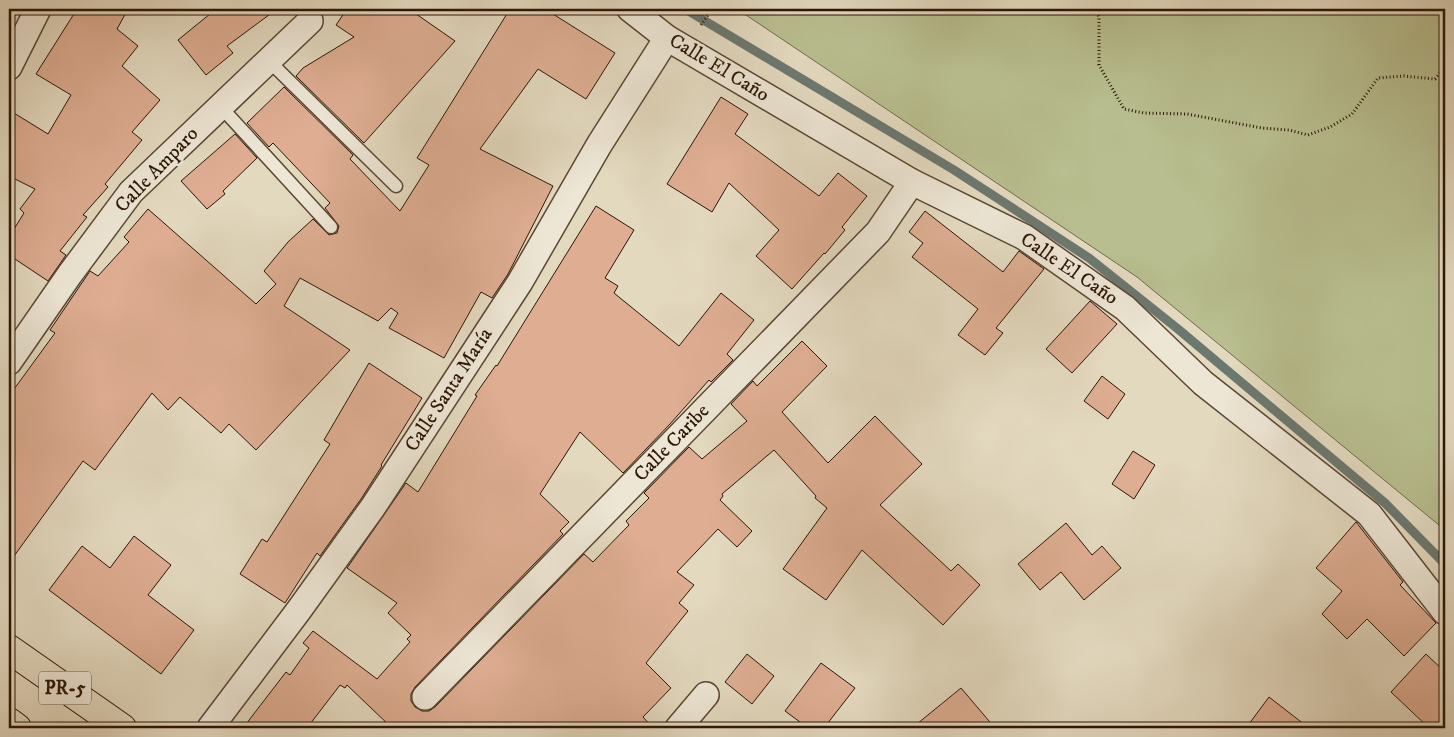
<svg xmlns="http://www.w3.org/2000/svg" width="1454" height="737" font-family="'IM FELL DW Pica',serif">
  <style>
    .green { fill: #b8be8f; stroke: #726a4a }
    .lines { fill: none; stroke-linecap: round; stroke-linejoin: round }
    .stream { stroke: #6b786f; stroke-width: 9 }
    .building { fill: #dead92; stroke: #2c1606 }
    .lane-casing { stroke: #5a4734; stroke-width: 15 }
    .street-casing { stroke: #5a4734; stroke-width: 28 }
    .primary-casing { stroke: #2c1606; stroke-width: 30 }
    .path { stroke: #2c1606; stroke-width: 3; stroke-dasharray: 1 2.5; stroke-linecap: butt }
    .lane { stroke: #ede6d5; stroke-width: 12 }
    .street { stroke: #ede6d5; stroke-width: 25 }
    .primary { stroke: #e3d9bf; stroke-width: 28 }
    .labels { text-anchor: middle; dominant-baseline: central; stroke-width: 5; stroke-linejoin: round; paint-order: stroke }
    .shield { fill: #ede6d5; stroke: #665444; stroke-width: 1 }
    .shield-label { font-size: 19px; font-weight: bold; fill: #2c1606 }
    .street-label { font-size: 20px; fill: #2c1606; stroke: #ede6d5 }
  </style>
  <rect width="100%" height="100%" fill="#e3d9bf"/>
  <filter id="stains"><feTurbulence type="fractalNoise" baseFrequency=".004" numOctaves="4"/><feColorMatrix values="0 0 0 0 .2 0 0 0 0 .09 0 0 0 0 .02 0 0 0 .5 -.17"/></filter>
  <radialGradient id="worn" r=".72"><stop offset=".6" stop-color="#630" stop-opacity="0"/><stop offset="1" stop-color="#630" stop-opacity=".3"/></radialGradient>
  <path class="green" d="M737,9h708v521l-308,-253z"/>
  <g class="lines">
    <path class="stream" d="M685,9l269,161 135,88 89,71 207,174 60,61"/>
  </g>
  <g class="building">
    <path d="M77,9h51l-11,20 21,17 -16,20 38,34 -28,32 10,8 -37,44 3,3 -25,28 4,2 -27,34 6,4 -18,26 -39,-26v-18l15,-24 -4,-4 15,-20 -26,-13v-66l39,24 23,-39 -35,-21z"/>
    <path d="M216,9h61l-50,37 6,7 -27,22 -28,-35z"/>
    <path d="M347,9h62l46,32 -91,102 -68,-67 7,-8 51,-31 -18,-12z"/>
    <path d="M510,9h35l70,44 -29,46 -48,-30 -58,80 73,37 -45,88 -16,24 -11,-6 -37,66 -55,-30 9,-15 -7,-5 -13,13 -78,-43 -16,28 66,44 -94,100 -27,-26 -8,9 -41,-36 -12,13 -16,-17 -57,77 -12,-9 -74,102v-167l46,-63 -5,-3 40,-59 8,5 31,-34 -5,-5 24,-28 108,95 20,-20 -12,-13 24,-29 25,-23 16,16 8,-2 2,-7 -14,-18 5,-5 -57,-60 -4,4 -22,-24 37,-36 69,68 -3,4 50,52 29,-46 -12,-7z"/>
    <path d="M721,97l27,17 -13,20 84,62 19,-23 29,23 -25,31 3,3 -20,24 -1,-1 -32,36 -36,-33 23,-26 -50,-47 -17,29 -45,-28z"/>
    <path d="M235,134l22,24 -34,33 2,3 -18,15 -26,-28z"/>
    <path d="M596,206l38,24 -29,48 13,8 -4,7 65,53 42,-53 33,27 -27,34 6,6 -22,22 -2,-2 -39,44 -47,49 -43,-41 -40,62 29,28 -9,9 3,3 -148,153 -4,7v7l4,6 7,4h7l6,-4 149,-153 9,8 36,-37 -3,-4 23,-23 -5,-5 45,-46 13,12 45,-38 -16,-17 22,-23 4,5 45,-45 25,25 -45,46 46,51 47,-47 47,48 -42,41 71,66 7,-7 22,21 -37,40 -81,-75 -36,50 -43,-31 44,-61 -12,-10 1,-2 -42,-46 -52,44 1,2 -3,4 32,31 -15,16 -19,-18 -41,43 17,13 -15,18 9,8 -42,52 25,25 -28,29 10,11h-261l-45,-43 -2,3 -5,-3 -33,43h-64l43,-56 4,3 19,-27 -6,-5 10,-12 64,48 33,-37 -3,-3 4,-4 -23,-22 9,-10 -50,-35 59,-85 12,9 59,-96 -2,-1 21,-30 1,1z"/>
    <path d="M925,211l78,61 16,-21 25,18 -48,59 7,5 -18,22 -27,-20 20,-26 -66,-52 11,-14 -14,-11z"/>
    <path d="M1090,301l27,23 -45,49 -26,-24z"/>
    <path d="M369,363l53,35 -41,67 1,1 -21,33 -41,57 -3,-3 -32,50 -45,-29 22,-35 5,3 63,-98 -6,-4z"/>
    <path d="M1102,376l23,18 -17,25 -24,-18z"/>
    <path d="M1133,451l22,14 -21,34 -22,-15z"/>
    <path d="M1356,522l47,60 -3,3 36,38 -32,33 -37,-37 -20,20 -25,-25 20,-23 -26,-23z"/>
    <path d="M1066,523l26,32 10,-9 19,22 -37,32 -23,-28 -21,18 -22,-26z"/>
    <path d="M134,536l37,29 -23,30 46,35 -33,44 -112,-84 33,-44 28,22z"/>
    <path d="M747,654l27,22 -22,28 -27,-22z"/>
    <path d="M1426,654l19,18v56h-16l-38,-36z"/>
    <path d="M821,663l34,25 -31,40h-16l-23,-17z"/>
    <path d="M961,688l34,40h-83z"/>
    <path d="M1269,697l40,31h-63z"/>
  </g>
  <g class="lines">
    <g class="lane-casing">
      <g id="lane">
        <path d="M268,60l128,126"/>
        <path d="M220,106l111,121"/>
      </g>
    </g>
    <g class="street-casing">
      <g id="street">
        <path d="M630,9l37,29 245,144 112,55 101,71 78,75 166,131 76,98"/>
        <path d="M9,67l29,-58"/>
        <path d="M9,362l61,-88 61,-82 179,-171"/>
        <path d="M425,697l453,-465 34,-50"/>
        <path d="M210,728l89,-118 74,-103 147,-225 79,-137 68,-107"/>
        <path d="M678,728l28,-33"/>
      </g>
    </g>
    <g class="primary-casing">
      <g id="primary">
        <path d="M9,649l113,79"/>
        <path d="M9,722l8,6"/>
      </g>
    </g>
    <g class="path">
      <path d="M1095,9l4,8v48l25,44 20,4 43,1 75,14 27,2 19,5 22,-8 22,-13 26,-36 26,-2 31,3 10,-12"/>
      <path d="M701,25l11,-16"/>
    </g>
    <use href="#lane" class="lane"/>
    <use href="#street" class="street"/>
    <use href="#primary" class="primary"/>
  </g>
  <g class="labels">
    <rect class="shield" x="39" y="671.5" width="52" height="33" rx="4"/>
    <g class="shield-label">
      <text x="65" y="688">PR-5</text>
    </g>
    <g class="street-label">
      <text transform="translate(719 68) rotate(31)">Calle El Caño</text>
      <text transform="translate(157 170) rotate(-46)">Calle Amparo</text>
      <text transform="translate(1069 269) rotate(34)">Calle El Caño</text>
      <text transform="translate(449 390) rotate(-57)">Calle Santa María</text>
      <text transform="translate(672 443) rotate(-46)">Calle Caribe</text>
    </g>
  </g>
  <rect width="1454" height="737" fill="none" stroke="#e3d9bf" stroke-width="30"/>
  <rect x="10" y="10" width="1434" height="717" fill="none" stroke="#2c1606" stroke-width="2.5"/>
  <rect x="15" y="15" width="1424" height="707" fill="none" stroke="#2c1606"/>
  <rect width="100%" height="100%" filter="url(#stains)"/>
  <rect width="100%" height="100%" fill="url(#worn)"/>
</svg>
